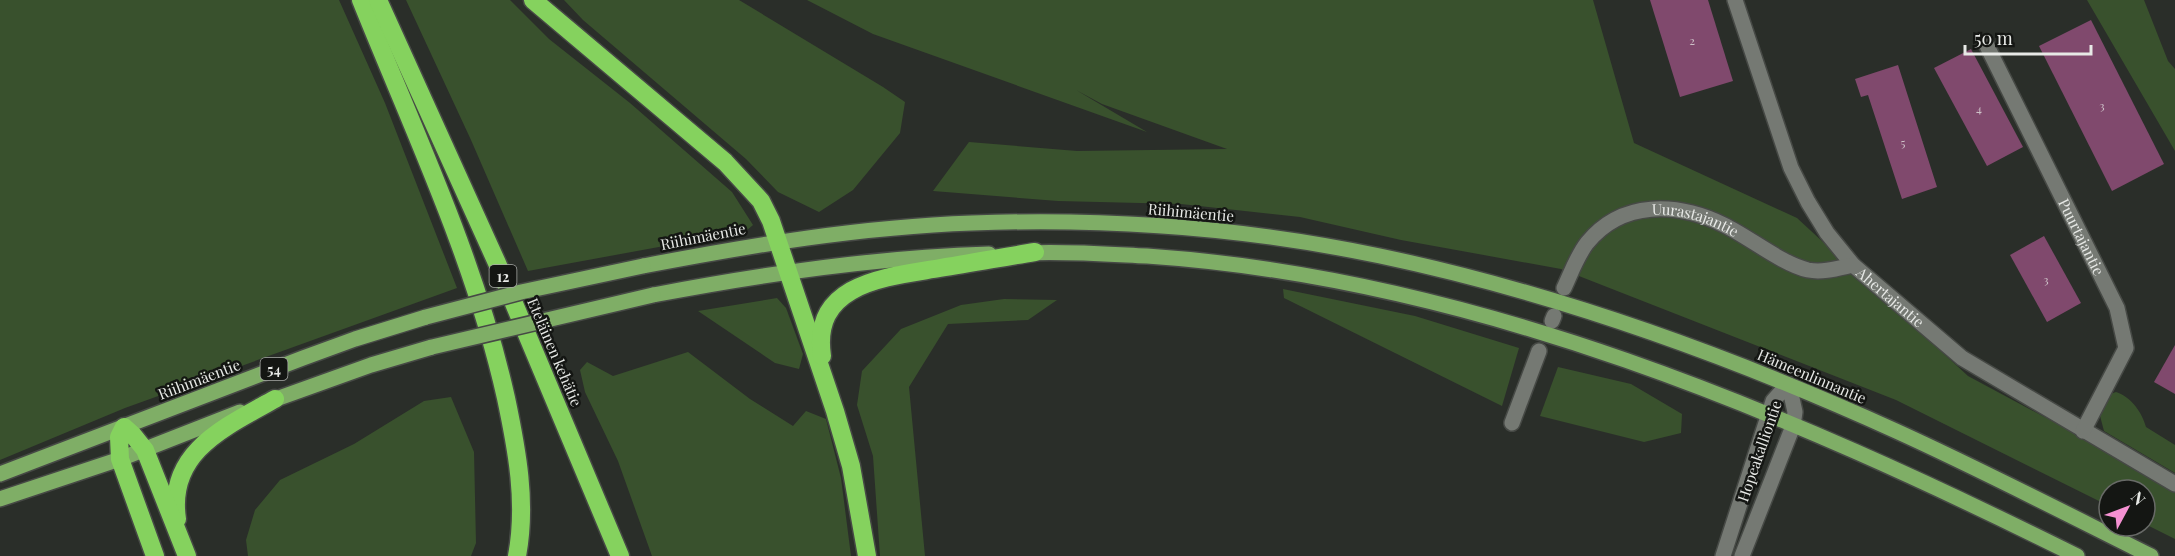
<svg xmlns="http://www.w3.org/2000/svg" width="2175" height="556" font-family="'Playfair Display',serif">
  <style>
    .green { fill: #39512d }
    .building { fill: #80496d }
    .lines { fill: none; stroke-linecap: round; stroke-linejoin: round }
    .minor-casing { stroke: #464945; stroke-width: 18 }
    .major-casing { stroke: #464945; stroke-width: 18 }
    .highway-casing { stroke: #464945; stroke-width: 21 }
    .minor { stroke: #757973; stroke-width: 15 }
    .major { stroke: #7fae66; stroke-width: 15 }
    .highway { stroke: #85d25e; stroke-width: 18 }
    .major-bridge-casing { stroke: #464945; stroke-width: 18; stroke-linecap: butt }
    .major-bridge { stroke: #7fae66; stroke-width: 15 }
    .labels { text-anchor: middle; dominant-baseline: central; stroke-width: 5; stroke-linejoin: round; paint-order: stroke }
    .number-label { font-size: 12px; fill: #cdc1c8 }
    .shield { fill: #141613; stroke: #a8aaa7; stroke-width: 1.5 }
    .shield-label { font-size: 14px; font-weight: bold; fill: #e7e9e6 }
    .street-label { font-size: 15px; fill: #e7e9e6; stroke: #141613 }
  </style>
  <rect width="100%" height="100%" fill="#2a2e29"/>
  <g class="green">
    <path d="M0,0h339l46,103 72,185 -332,120 -125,52z"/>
    <path d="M406,0h104l39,39 81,64 102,89 21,33 -7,6 -218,40 -57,-131z"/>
    <path d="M564,0h175l144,87 22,15 -5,31 -47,57 -34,22 -41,-20 -32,-33 -163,-139z"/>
    <path d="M807,0h786l41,143 163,75 171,158 207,111v52l-30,-15v-34h-36v16l-213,-106 -335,-131 -160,-29 -101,-23 -119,-13 -123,-3 -125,-10 36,-49 108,9 150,-2 -125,-45 -26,-14 71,42 -274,-98z"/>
    <path d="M2087,0h57l24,61 7,8v82z"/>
    <path d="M1283,289l132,27 104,32 -17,58 -218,-108z"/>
    <path d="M777,298l9,10 17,46 -4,15 -24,-6 -77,-52z"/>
    <path d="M1004,299l53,1 -29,20 -80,4 -39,63 16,169h-45l-7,-100 -16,-51 5,-34 39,-42 60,-24z"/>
    <path d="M688,352l62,47 43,27 13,-15 20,8 15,59 10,78h-199l-34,-95 -33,-69 -5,-22 7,-8 26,14z"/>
    <path d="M1558,367l73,17 51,30 -1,19 -37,9 -104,-26z"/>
    <path d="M2116,392c15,5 26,20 30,35l29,18v28l-71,-42 -5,-19 6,-16z"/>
    <path d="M451,397l23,55 2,91 -5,13h-223l-2,-16 9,-30 25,-30 74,-36 70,-43z"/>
  </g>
  <g class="building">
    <path d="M1650,0h58l25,81 -53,16z"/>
    <path d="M2091,20l73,144 -52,27 -73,-145z"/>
    <path d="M1971,49l52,98 -36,19 -53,-98z"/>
    <path d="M1898,65l39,122 -35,12 -34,-104 -7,2 -6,-18z"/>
    <path d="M2044,236l37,67 -34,19 -37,-67z"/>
    <path d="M2175,345v49l-21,-12z"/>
  </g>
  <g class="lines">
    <g class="minor-casing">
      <g id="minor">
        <path id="s1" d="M1735,0l56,168 17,34 19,31 26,32 109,93 213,126"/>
        <path id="s2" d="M1987,46l130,262 9,40 -43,83"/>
        <path id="s3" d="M1564,288c7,-15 13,-32 23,-45 35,-43 90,-41 137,-18 25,12 58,39 84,45 15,3 31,-2 45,-5"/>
        <path d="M1552,321l2,-5"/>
        <path d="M1512,423l27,-72"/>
        <path d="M1723,556l50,-155 8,-9 8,-7 6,27 -2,14 -51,130"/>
      </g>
    </g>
    <g class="major-casing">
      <g id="major">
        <path d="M1025,253c40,-2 81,1 122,3 327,22 640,156 930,300"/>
        <path d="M643,266c109,-21 218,-39 329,-43 136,-5 275,5 408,33 176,37 353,101 516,175 86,39 171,83 255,125"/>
        <path d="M653,295c110,-21 223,-38 336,-41"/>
        <path d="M265,403l106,-38 61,-18"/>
        <path d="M0,474l303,-116 52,-19 71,-22"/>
        <path d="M0,499l120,-40 120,-47"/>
      </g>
    </g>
    <g class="highway-casing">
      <g id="highway">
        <path d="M361,0c53,132 114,259 145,398 11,52 21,105 11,158"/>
        <path d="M378,0l119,263 123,293"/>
        <path d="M533,0l192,162 36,39 10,20 64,190 16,55 16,90"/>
        <path d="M822,356c-11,-74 66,-79 118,-88 32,-5 64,-11 95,-16"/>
        <path d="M177,519c-10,-67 48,-92 98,-120"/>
        <path d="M155,556l-35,-97 -1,-22 5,-10 9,8 12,15 42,106"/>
      </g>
    </g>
    <use href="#minor" class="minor"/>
    <use href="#major" class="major"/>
    <use href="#highway" class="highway"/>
    <g class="major-bridge-casing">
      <g id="major-bridge">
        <path d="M426,317l95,-25 122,-26"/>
        <path d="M432,347l221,-52"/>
      </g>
    </g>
    <use href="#major-bridge" class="major-bridge"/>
  </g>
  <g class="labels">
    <g class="number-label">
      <text x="1692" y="40">2</text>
      <text x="2102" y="105">3</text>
      <text x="1979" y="108">4</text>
      <text x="1903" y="142">5</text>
      <text x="2046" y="279">3</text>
    </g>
    <g class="shield">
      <rect x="489.5" y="265" width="27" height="22" rx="4.5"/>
      <rect x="260.5" y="358" width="27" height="22" rx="4.5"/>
    </g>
    <g class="shield-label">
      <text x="503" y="276">12</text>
      <text x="274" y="369">54</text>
    </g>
    <g class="street-label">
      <text transform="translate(1191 212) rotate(5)">Riihimäentie</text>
      <text stroke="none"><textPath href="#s3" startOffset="171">Uurastajantie</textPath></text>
      <text transform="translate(703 236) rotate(-11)">Riihimäentie</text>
      <text stroke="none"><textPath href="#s2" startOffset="213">Puurtajantie</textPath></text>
      <text stroke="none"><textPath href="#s1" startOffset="342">Ahertajantie</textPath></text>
      <text transform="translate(555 352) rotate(67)">Eteläinen kehätie</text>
      <text transform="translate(1812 376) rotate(23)">Hämeenlinnantie</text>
      <text transform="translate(199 379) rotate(-21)">Riihimäentie</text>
      <text transform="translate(1759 451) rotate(-71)">Hopeakalliontie</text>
    </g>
  </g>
  <g transform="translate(2127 508) rotate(49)"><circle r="28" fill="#141613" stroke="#686a67" stroke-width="1.5"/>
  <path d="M0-4.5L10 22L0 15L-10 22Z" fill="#f591d2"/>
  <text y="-9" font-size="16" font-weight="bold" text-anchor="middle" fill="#e7e9e6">N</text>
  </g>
  <path d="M1965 45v9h126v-9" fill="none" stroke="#e7e9e6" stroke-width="3"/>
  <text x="1974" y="45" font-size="18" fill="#e7e9e6" stroke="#141613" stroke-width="4.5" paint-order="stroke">50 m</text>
</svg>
